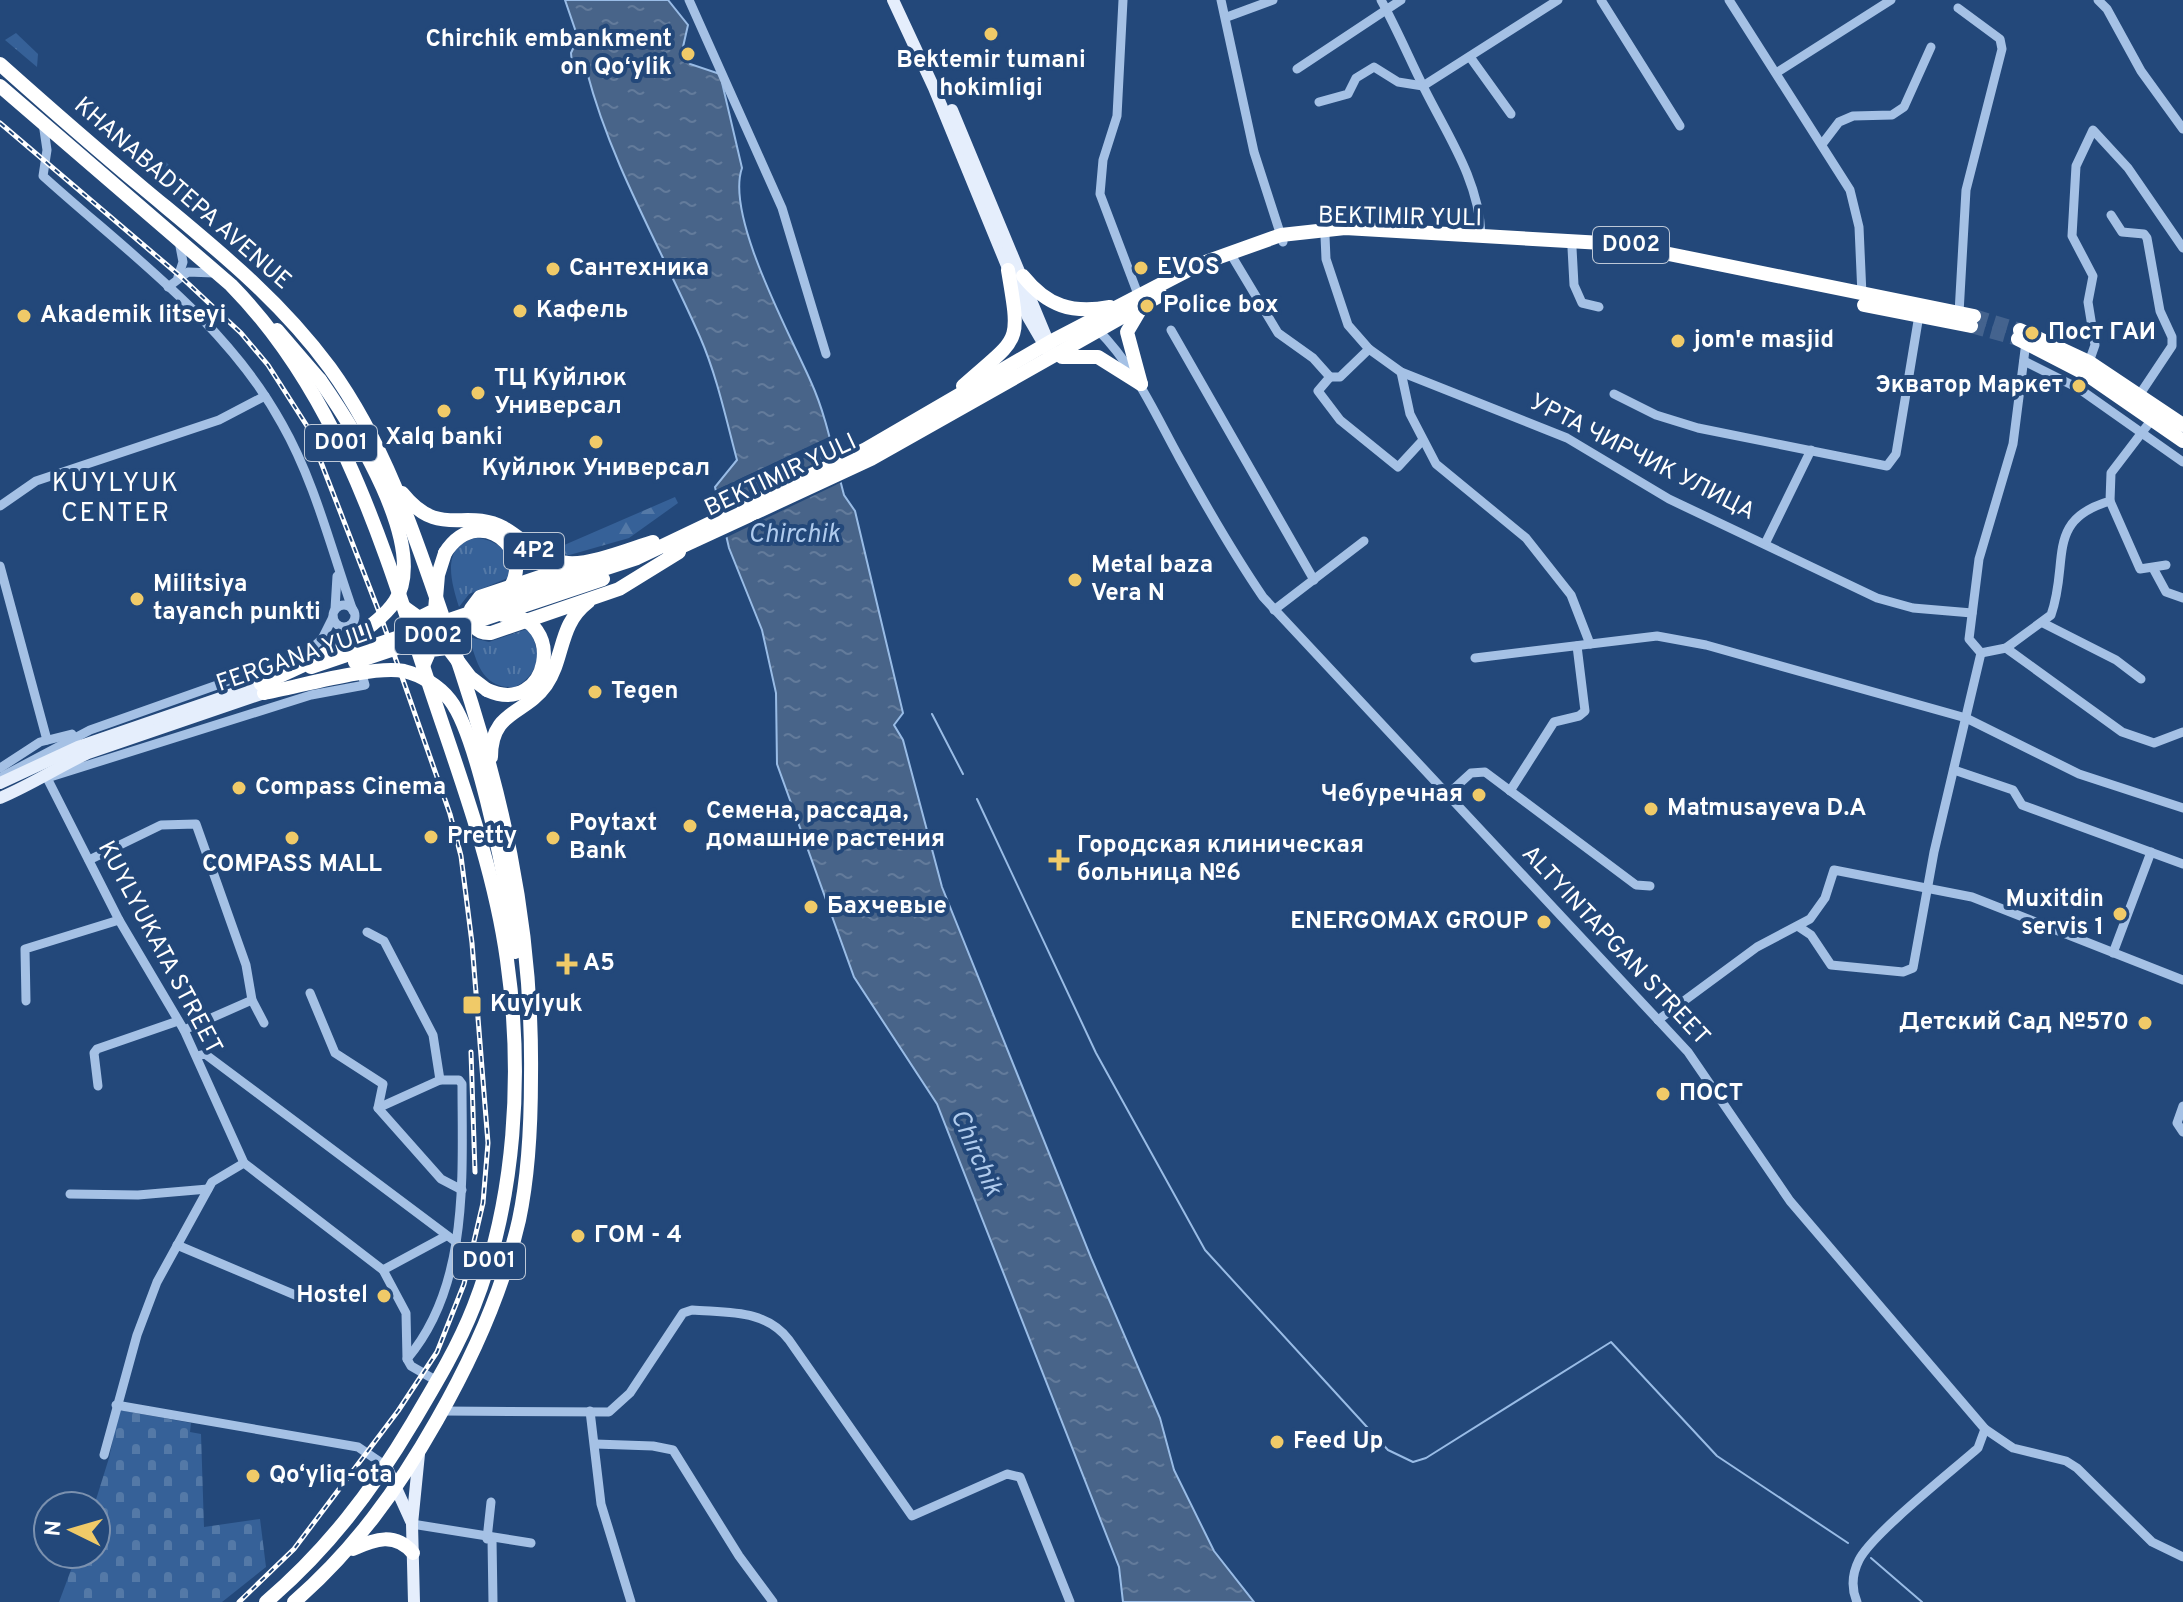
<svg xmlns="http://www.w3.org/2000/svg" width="2183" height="1602" font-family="Overpass,sans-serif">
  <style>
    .grass { fill: url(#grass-tufts) }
    .forest { fill: url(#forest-firs) }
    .cemetery { fill: url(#cemetery-stones) }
    .water { fill: url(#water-ripples); stroke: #99bce6; stroke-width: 2 }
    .pier { fill: #23487a }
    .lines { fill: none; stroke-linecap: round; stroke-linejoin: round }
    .stream { stroke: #99bce6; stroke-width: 2 }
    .highway-tunnel { stroke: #44638e; stroke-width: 14; stroke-dasharray: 14 7; stroke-linecap: butt }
    .minor { stroke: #a5c1e5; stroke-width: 9 }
    .major { stroke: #e5eefc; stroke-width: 12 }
    .highway { stroke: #fff; stroke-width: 14 }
    .rail-casing { stroke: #fff; stroke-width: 5 }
    .rail { stroke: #23487a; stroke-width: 2; stroke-dasharray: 6; stroke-linecap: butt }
    .highway-bridge { stroke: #fff; stroke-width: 14 }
    .poi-dot { fill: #f0ca68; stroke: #23487a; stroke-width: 3 }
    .labels { text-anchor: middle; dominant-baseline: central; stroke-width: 8; stroke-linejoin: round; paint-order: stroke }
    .shield { fill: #23487a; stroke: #bdc8d7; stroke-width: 2 }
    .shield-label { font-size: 22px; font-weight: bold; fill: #fff }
    .poi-label { font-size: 24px; font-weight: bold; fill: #fff; stroke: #23487a; text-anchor: start }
    .street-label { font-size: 24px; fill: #fff; stroke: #23487a }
    .neighbourhood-label { font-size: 26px; letter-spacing: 2px; fill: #fff; stroke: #23487a }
    .water-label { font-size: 26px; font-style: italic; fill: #b0cbed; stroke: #23487a }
  </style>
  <defs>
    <pattern id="grass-tufts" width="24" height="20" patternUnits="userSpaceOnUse" patternTransform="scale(2)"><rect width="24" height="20" fill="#366198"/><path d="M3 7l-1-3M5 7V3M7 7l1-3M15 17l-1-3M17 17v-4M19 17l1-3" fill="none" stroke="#5479a7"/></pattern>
    <pattern id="forest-firs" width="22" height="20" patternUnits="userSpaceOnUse" patternTransform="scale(2)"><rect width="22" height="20" fill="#366198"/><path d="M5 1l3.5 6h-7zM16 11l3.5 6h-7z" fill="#5479a7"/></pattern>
    <pattern id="cemetery-stones" width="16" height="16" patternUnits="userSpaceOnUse" patternTransform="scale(2)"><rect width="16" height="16" fill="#366198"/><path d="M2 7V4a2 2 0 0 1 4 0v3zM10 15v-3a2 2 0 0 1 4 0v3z" fill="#5479a7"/></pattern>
    <pattern id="water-ripples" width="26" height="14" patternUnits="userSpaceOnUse" patternTransform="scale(2)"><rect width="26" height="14" fill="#486489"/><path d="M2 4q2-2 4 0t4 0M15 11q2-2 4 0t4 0" fill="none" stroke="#637b9b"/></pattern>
  </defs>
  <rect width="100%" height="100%" fill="#23487a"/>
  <g class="grass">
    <path d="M16,33l22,21 -1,13 -32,-27z"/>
    <path d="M477,538c24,3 35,16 31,40l-39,16 -10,13c-8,-26 -19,-62 18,-69z"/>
    <path d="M527,629c16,20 13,46 -12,58 -33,2 -38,-24 -46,-50l20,5z"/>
  </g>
  <g class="forest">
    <path d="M165,161l35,36 -15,7 -32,-29z"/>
    <path d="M675,497l3,6 -49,35 -63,18 -4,-10z"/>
  </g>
  <path class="cemetery" d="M119,1410l72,13 -1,9 11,2 3,93 56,-8 6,48 -44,35h-163l18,-48h19l-2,-48 15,-48z"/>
  <path class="water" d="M565,0h103l20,25 -5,22 7,17 30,10 22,94c-17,48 48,166 69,214 16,35 23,76 33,113l11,16 48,202 -9,12 9,15 39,147 150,373 68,158 14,52 40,81 40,51h-131l-4,-35 -182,-463 -83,-127 -77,-213 -1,-71 -14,-63 -33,-82 -14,-61 22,-27c-11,-41 -20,-84 -37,-123 -38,-87 -89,-173 -113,-265l-15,-8 -1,-11 7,-15z"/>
  <g class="pier">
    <path d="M831,436l2,8 -119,56 -2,-8z"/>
    <path d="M836,453l8,28 -121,58 -7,-29z"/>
  </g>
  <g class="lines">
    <g class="stream">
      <path d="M932,714l31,60"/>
      <path d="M977,799l119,254 109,197 183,200 25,12 13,-4 185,-116 106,114 131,87"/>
      <path d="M1871,1558l51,44"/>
    </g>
    <g class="highway-tunnel">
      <path d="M1974,316l46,14"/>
      <path d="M1971,326l47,13"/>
    </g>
    <g class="minor">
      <path d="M689,0l93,208 44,146"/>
      <path d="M1123,0l-6,116 -14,44 -3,34 39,103"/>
      <path d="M1221,0l33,152 29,90"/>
      <path d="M1381,0c16,29 29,60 44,90 23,46 54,91 56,144"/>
      <path d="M1601,0l79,126"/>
      <path d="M1729,0l121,190 9,37 3,68"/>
      <path d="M2098,0l9,9 34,62 42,58"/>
      <path d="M1958,8l42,31 2,10 -36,141 -7,123"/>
      <path d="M1227,17l46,-17"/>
      <path d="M1470,57l41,57"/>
      <path d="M1297,69l104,-69"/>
      <path d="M1776,73l115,-73"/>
      <path d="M1319,102l29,-8 8,-16 18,-11 24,15 25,4 135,-86"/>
      <path d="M43,123l4,27 -4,26c84,76 184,147 239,248 33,58 49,125 71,187"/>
      <path d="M1823,143l16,-21 14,-6 39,-1 12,-8 27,-60"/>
      <path d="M2111,215l11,17 22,2 3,4 13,73 12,26v9l-32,48"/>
      <path d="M1325,236l1,23 22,66 21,24 32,23 166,66 102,61 208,99 36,10 59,5"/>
      <path d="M1572,248l2,37 8,18 17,4"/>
      <path d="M1233,258l45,75 35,25 17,19 -12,14 22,29 58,47 24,-26"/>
      <path d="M178,277l5,-15 -4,-21"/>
      <path d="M168,287l20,-15 26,1"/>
      <path d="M1097,329c38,38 57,83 83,130 26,47 53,94 83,138l425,455 102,149 195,228 -7,19c-26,23 -106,86 -119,112 -7,14 -8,28 -2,42"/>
      <path d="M1171,330l143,250"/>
      <path d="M2024,361l54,27 105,74"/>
      <path d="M2089,362l6,-17 -7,-43 5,-26 -21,-40 4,-70 17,-36 35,38 55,80"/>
      <path d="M1401,372l9,42 26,50 90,74 45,57 19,49"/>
      <path d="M1330,377h10l29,-28"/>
      <path d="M1614,394l42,21 42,13 189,38 9,-12 23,-139"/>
      <path d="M2110,501l30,68 26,-4"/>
      <path d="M0,506l36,-25 183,-61 46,-24"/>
      <path d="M1765,544l46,-94"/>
      <path d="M0,566l47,174"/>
      <path d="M2153,568l13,24 17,6"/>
      <circle cx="344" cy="616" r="11"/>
      <path d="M335,609l2,-33"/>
      <path d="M1274,610l90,-69"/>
      <path d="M2043,623l73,37 25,19"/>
      <path d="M2006,648l116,84 32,11 29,-11"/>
      <path d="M1981,653l25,-5 45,-33c19,-53 -7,-95 59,-114l1,-28 42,-55"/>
      <path d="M1475,658l182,-22 49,9 260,73 113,56 104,34"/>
      <path d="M361,671l4,14 -54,10 -264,83 72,142 65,110 60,133 139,107 23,43 1,46 4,7 26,15"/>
      <path d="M0,768l40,-26 32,-8"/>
      <path d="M1954,770l59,20 9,15 161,59"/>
      <path d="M3,776l87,-46 215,-76 17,-15 11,-22"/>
      <path d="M1510,791l44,-69 25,-6 6,-5 -8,-65"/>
      <path d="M1448,794l23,-21 14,-1 151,113 14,1"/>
      <path d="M89,860l72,-35 35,-1 50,141 6,35 12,23"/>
      <path d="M1799,927l12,8 20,30 72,7 10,-4 21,-116 47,-199 -12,-14 10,-80 34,-115 13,-102"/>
      <path d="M367,932l17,9 49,94 7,45"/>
      <path d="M2113,953l38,-101"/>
      <path d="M310,993l25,60 48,31 -5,24 63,71 21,11"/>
      <path d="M26,1001l-1,-52 94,-29"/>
      <path d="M1658,1020l99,-73 53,-28 15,-21 9,-28 138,27 211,83"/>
      <path d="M184,1030l68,-30"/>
      <path d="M197,1056l8,-2 251,188"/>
      <path d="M98,1086l-4,-33 3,-4 81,-28"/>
      <path d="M2183,1106l-6,17 6,9"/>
      <path d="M378,1108l62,-28h19l3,4c0,91 8,201 -55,275"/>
      <path d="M70,1194l68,1 70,-6"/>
      <path d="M177,1245l130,55"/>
      <path d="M383,1270l63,-34"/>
      <path d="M116,1405l242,42 28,19"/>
      <path d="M442,1411l167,1 21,-19 53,-80 9,-3c36,3 73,-1 97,30l123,176 95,-42 13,3 50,125"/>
      <path d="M590,1411l11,93 30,98"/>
      <path d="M1985,1429l28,19 53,13 11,7 75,74 31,15"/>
      <path d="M595,1444l58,2 20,4 66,106 34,46"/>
      <path d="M104,1455l33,-120 20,-53 55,-100 32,-19"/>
      <path d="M412,1524l119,19"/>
      <path d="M487,1539l4,-37"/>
      <path d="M492,1539l1,63"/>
    </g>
    <g class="major">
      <path d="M893,0l41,88 94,229 21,36"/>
      <path d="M952,110l100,241"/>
      <path d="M0,783l78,-36 183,-63"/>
      <path d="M0,798c31,-13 58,-31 88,-45l176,-60"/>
      <path d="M386,1466l25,55"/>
      <path d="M414,1602l-2,-78 7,-70"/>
    </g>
    <g class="highway">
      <path d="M0,64c47,42 94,83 143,124 67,56 134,108 187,180 58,80 88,177 120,270 51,147 83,283 81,439 0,48 -2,96 -12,143 -16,71 -46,137 -82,200 -39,69 -83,130 -143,182"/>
      <path d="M0,86l231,199c103,105 147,244 192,381 31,96 70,193 84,294 16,113 9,239 -33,346 -16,41 -39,79 -61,116 -41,69 -86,128 -147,180"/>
      <path d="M1023,276c24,30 49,38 87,31"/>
      <path d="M1864,305l107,21"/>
      <path d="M1140,310l-13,22 14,52"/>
      <path d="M277,330l43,50"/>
      <path d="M2020,330l69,32 94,63"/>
      <path d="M2018,339l68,35 97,67"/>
      <path d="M1062,357h36l43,27"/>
      <path d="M963,386c57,-51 58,-39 45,-116"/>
      <path d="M402,493c38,47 62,14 102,35 23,13 36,33 64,35 23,2 62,-14 85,-21"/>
      <path d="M670,552l201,-93 290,-164"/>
      <path d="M582,563l-102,34 -9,12c-2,14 5,25 20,24l128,-44 60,-37"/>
      <path d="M491,606l146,-48 229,-109 184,-107 150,-78 81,-29 64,-7 275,16 354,72"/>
      <path d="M405,608l14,10 16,-8 3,-35 7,-22"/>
      <path d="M423,666l7,-16 18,-2 22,29 17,13"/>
      <path d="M491,757c0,-47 34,-42 55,-72 19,-28 12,-60 42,-83"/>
      <path d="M509,907l6,45"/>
      <path d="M353,1549c22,-10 42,-17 60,4"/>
    </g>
    <g class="rail-casing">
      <g id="rail">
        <path d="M0,123l180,153 61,57 27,32 39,61 74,191 69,197 11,42 11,87 16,200 -5,60 -19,81 -27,68 -39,59 -104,138 -55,53"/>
        <path d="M471,1052l4,120"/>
      </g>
    </g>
    <use href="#rail" class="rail"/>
    <g class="highway-bridge">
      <path d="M355,662l248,-83"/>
      <path d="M311,667l180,-61c63,-40 -8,-112 -46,-53"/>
      <path d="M261,684c38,-16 111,-48 134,-83 35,-54 -43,-175 -75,-221"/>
      <path d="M487,690c63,28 81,-75 16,-75"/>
      <path d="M264,693c34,-6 108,-28 140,-22 17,4 35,15 46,29 26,33 52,163 59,207"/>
    </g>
  </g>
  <g class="poi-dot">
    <circle cx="991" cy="34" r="8"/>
    <circle cx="688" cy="54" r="8"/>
    <circle cx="1141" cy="268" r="8"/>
    <circle cx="553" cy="269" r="8"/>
    <circle cx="1147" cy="306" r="8"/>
    <circle cx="520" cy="311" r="8"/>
    <circle cx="24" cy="316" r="8"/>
    <circle cx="2032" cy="333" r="8"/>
    <circle cx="1678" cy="341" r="8"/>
    <circle cx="2079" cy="386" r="8"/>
    <circle cx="478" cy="393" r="8"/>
    <circle cx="444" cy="411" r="8"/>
    <circle cx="596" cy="442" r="8"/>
    <circle cx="1075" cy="580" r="8"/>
    <circle cx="137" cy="599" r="8"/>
    <circle cx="595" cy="692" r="8"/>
    <circle cx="239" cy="788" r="8"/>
    <circle cx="1479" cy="795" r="8"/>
    <circle cx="1651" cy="809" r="8"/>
    <circle cx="690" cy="826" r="8"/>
    <circle cx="431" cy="837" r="8"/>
    <circle cx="292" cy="838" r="8"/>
    <circle cx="553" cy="838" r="8"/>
    <path d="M1055 848h8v8h8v8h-8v8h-8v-8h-8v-8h8z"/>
    <circle cx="811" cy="907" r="8"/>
    <circle cx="2120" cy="914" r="8"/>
    <circle cx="1544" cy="922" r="8"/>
    <path d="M563 952h8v8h8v8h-8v8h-8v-8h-8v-8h8z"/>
    <rect x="462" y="995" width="20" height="20" rx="4"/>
    <circle cx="2145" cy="1023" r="8"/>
    <circle cx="1663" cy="1094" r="8"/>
    <circle cx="578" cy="1236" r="8"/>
    <circle cx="384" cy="1296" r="8"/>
    <circle cx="1277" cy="1442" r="8"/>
    <circle cx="253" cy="1476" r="8"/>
  </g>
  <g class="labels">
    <g class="shield">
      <rect x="1593" y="227" width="76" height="36" rx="6"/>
      <rect x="305" y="425" width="72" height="36" rx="6"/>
      <rect x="504" y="533" width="60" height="36" rx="6"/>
      <rect x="395" y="618" width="76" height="36" rx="6"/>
      <rect x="453" y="1243" width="72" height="36" rx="6"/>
    </g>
    <g class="shield-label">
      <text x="1631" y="245">D002</text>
      <text x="341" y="443">D001</text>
      <text x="534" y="551">4P2</text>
      <text x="433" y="636">D002</text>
      <text x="489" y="1261">D001</text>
    </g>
    <g class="poi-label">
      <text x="672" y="40" text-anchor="end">Chirchik embankment<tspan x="672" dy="28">on Qoʻylik</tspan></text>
      <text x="991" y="61" text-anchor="middle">Bektemir tumani<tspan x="991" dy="28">hokimligi</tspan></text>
      <text x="1157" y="268">EVOS</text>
      <text x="569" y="269">Сантехника</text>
      <text x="1163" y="306">Police box</text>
      <text x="536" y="311">Кафель</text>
      <text x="40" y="316">Akademik litseyi</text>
      <text x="2048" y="333">Пост ГАИ</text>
      <text x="1694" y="341">jom'e masjid</text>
      <text x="494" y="379">ТЦ Куйлюк<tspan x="494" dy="28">Универсал</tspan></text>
      <text x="2063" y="386" text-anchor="end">Экватор Маркет</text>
      <text x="444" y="438" text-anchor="middle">Xalq banki</text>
      <text x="596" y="469" text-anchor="middle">Куйлюк Универсал</text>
      <text x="1091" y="566">Metal baza<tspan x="1091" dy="28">Vera N</tspan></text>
      <text x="153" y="585">Militsiya<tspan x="153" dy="28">tayanch punkti</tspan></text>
      <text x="611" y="692">Tegen</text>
      <text x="255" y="788">Compass Cinema</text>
      <text x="1463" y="795" text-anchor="end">Чебуречная</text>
      <text x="1667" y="809">Matmusayeva D.A</text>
      <text x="706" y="812">Семена, рассада,<tspan x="706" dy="28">домашние растения</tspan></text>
      <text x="569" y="824">Poytaxt<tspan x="569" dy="28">Bank</tspan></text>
      <text x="447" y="837">Pretty</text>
      <text x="1077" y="846">Городская клиническая<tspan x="1077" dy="28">больница №6</tspan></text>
      <text x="292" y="865" text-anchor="middle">COMPASS MALL</text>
      <text x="2104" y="900" text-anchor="end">Muxitdin<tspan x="2104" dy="28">servis 1</tspan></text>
      <text x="827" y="907">Бахчевые</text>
      <text x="1528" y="922" text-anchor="end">ENERGOMAX GROUP</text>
      <text x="583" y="964">A5</text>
      <text x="490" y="1005">Kuylyuk</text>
      <text x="2129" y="1023" text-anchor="end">Детский Сад №570</text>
      <text x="1679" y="1094">ПОСТ</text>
      <text x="594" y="1236">ГОМ - 4</text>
      <text x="368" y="1296" text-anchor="end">Hostel</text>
      <text x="1293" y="1442">Feed Up</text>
      <text x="269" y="1476">Qo‘yliq-ota</text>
    </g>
    <g class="street-label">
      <text transform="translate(182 194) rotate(41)">KHANABADTEPA AVENUE</text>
      <text transform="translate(1400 218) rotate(1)">BEKTIMIR YULI</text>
      <text transform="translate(1642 458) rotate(27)">УРТА ЧИРЧИК УЛИЦА</text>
      <text transform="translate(781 476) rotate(-25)">BEKTIMIR YULI</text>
      <text transform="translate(295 659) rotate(-19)">FERGANA YULI</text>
      <text transform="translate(1615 946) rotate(47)">ALTYINTAPGAN STREET</text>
      <text transform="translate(159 948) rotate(62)">KUYLYUKATA STREET</text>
    </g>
    <g class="neighbourhood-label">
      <text x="116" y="484">KUYLYUK<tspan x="116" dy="30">CENTER</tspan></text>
    </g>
    <g class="water-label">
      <text x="794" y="535">Chirchik</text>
      <text transform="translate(975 1153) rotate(66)">Chirchik</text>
    </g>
  </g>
  <g transform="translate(72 1530) rotate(275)"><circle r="38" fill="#23487a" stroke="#7b91af" stroke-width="2"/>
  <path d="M0-6L14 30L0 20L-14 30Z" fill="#f0ca68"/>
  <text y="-12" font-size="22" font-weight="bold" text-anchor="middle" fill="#ffffff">N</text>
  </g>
</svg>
